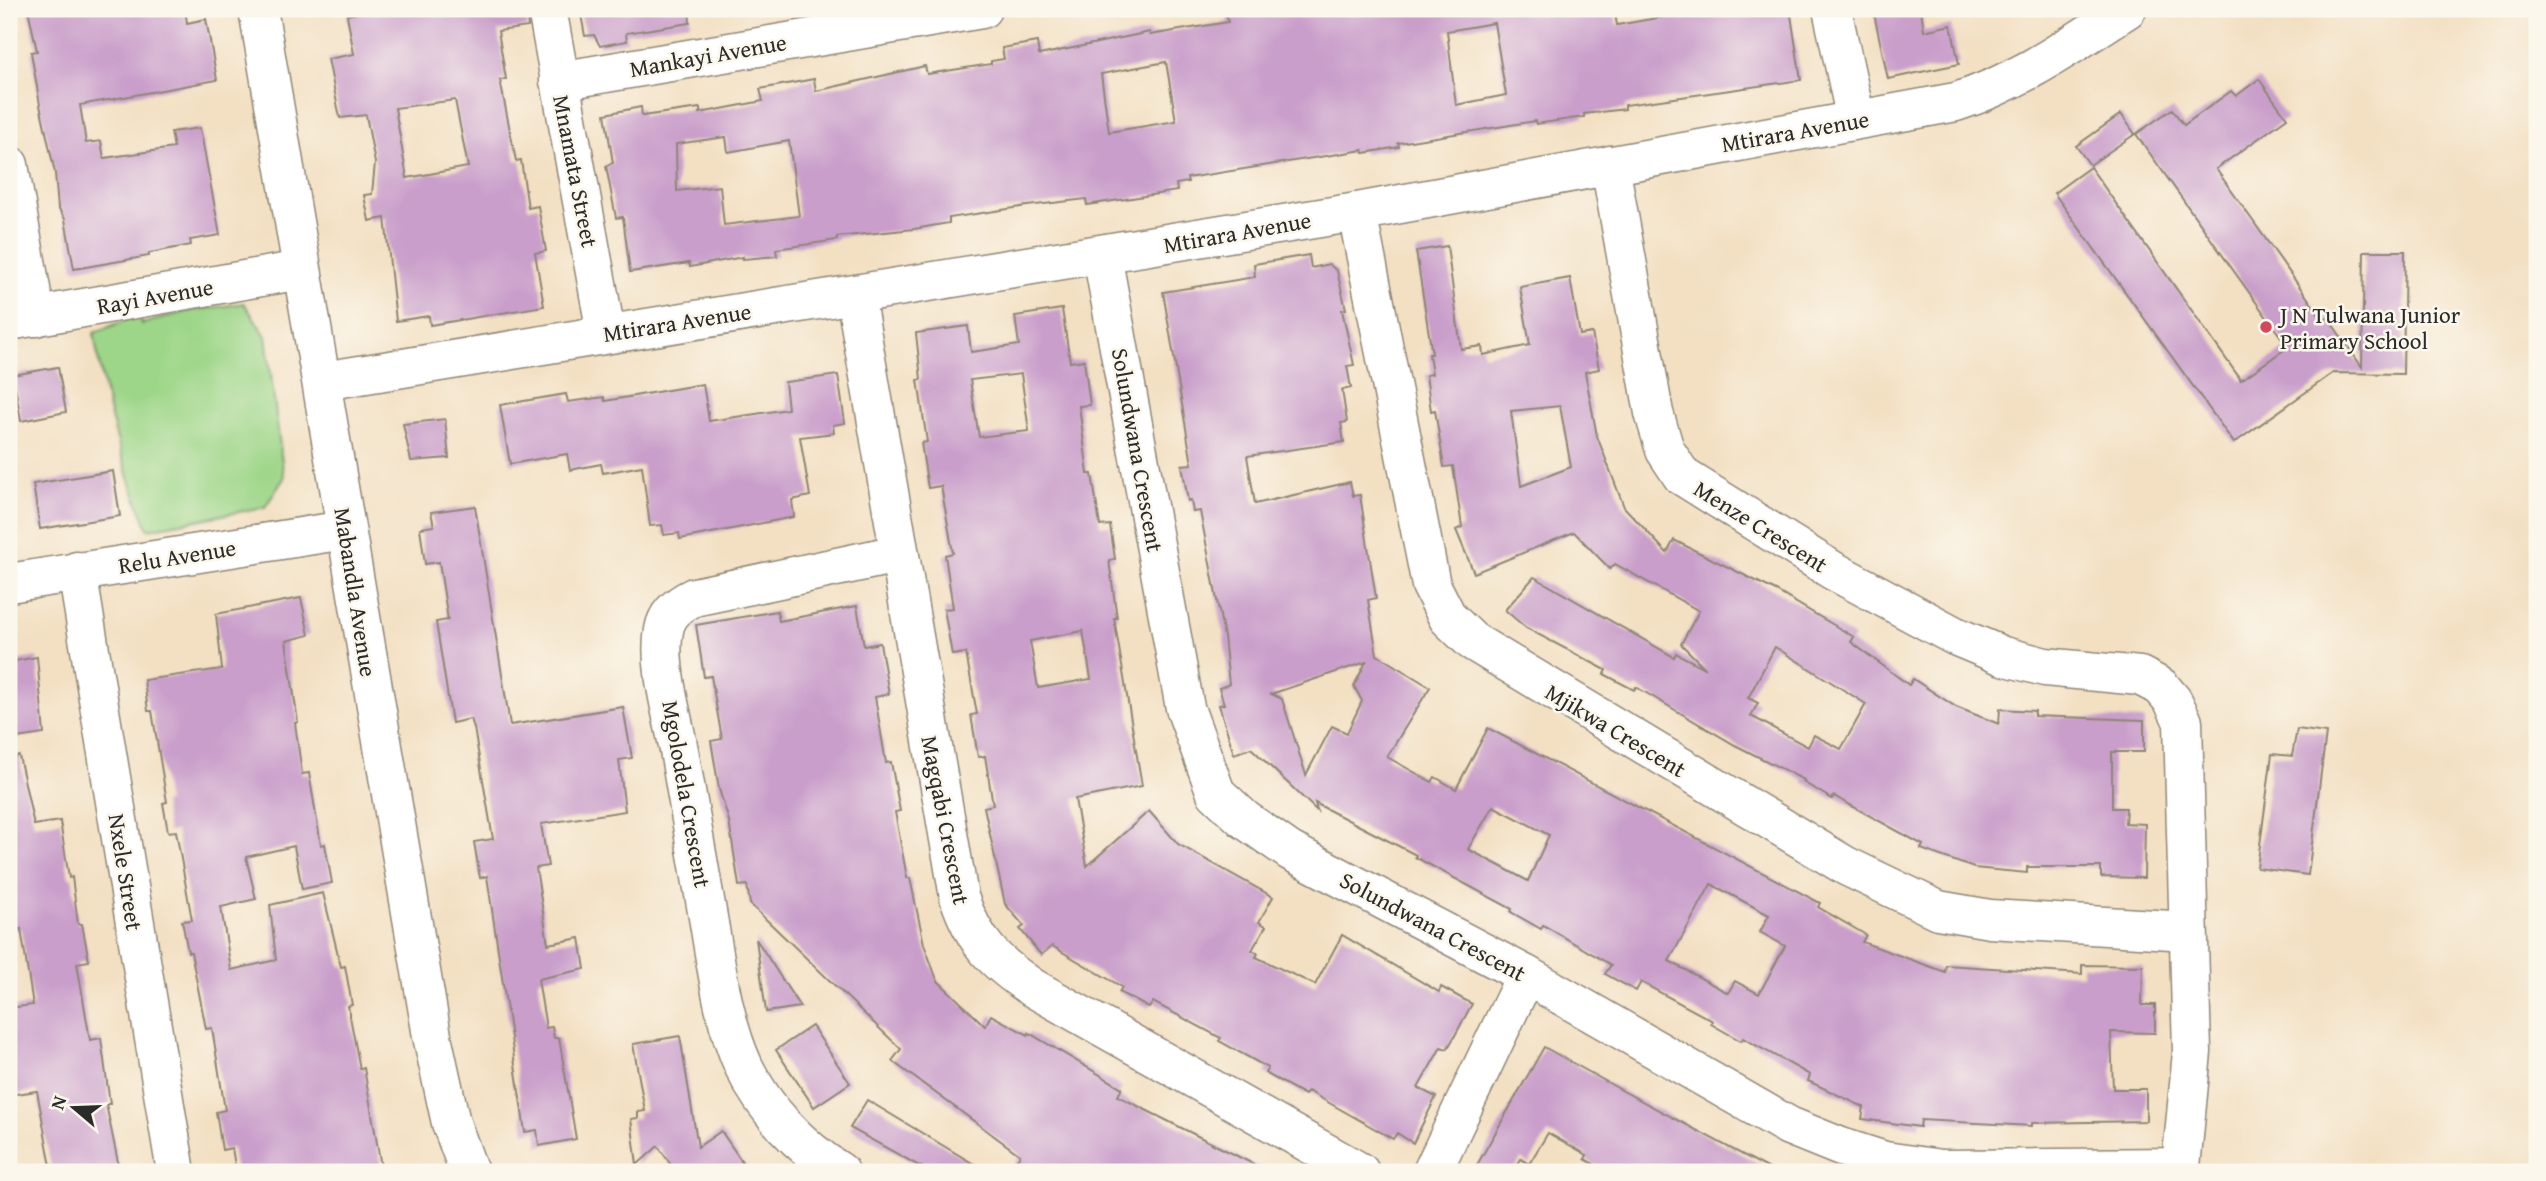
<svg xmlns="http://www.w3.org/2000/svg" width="2546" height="1181" font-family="'Gentium Book Plus',serif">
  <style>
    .green { fill: #9dd688; stroke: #64805a; stroke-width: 2 }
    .building { fill: #c99eca; fill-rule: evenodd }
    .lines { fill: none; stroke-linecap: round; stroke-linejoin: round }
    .minor-casing { stroke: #8f8677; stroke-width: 41 }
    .minor { stroke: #fff; stroke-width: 38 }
    .poi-dot { fill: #d1495b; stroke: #fbf7ec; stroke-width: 2.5 }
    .labels { text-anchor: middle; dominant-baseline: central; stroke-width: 5; stroke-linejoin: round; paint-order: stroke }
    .street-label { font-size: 23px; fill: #2b2b2b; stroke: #fbf7ec }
    .poi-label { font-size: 23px; fill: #2b2b2b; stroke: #fbf7ec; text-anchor: start }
  </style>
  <rect width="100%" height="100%" fill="#fbf7ec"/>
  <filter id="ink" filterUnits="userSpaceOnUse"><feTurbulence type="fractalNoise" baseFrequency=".0143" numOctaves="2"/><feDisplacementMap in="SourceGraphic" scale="14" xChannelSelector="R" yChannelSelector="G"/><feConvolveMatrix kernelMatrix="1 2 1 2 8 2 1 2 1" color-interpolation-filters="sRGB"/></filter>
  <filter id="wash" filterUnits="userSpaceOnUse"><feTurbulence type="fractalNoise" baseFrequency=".00686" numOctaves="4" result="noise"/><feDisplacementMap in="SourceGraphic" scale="28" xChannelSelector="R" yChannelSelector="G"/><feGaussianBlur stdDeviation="1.57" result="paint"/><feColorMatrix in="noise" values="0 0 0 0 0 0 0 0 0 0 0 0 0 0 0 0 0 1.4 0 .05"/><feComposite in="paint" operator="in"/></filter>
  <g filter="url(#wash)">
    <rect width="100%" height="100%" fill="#f3e0c3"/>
    <path class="green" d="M244,303l22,33 18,142 -19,29 -117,22c-27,-67 -43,-125 -54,-196l45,-18 3,9 43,-12z"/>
    <g id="blocks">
      <g class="building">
        <path d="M28,9h157l2,14 19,-4 11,61 -137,25 6,38 15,-2 3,17 70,-10 -3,-16 29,-4 20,107 -30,5 1,5 -42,8v3l-75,13 -9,-50 -7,-11 -3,-35 -15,-68 -9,-53 6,-1z"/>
        <path d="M378,9h148l2,18 -30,4 8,48 -6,1 16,81 5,-1 7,48 10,-2 8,45 -11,2 9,53 -114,19 -1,-9 -33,5 -11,-103 -16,3 -5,-26 8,-1 3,-31 -9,-48 -26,3 -12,-59 26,-5 -7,-39zM455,100l13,67 -61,11 -12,-70z"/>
        <path d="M580,9h109l1,14 -64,10 1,8 -27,5 -6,-11 -9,1z"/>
        <path d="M1251,9h363l3,16 46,-8 -1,-8h128l11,71 -176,25v4l-41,5v3l-48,7 -1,-3 -137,22 1,4 -35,6 -1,-3 -12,2 -164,26 1,4 -12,2 1,7 -90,14 -1,-6 -59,7 -78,12v5l-35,6 -77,8v3l-61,9 1,7 -34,3v-2l-53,10 -1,-4 -59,9 -7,-55 -7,1 -10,-52 7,-3 -8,-49 36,-7 1,9 58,-8v5l63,-12 -3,-12 54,-10 2,12 109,-25 2,8 64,-10v-3l13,-2 -2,-11 35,-6 2,13 111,-23v3l78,-13 -2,-9zM1494,23l12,72 -50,10 -9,-74zM1166,62l10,59 -67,11 -8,-58zM726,137l2,15 61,-11 10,75 -75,9 -4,-39 -43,5 -1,-47z"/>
        <path d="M1873,9h48l3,22 27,-6 8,39 -71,15z"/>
        <path d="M2259,79l28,39 -71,51 108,152 4,-3 34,49 2,-116h41l-2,123 -70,-1 -99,70 -180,-250 36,-26 151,213 47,-33 -152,-213 36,-25 12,16 47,-34 5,5z"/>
        <path d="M2121,114l14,20 -45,31 -14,-19z"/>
        <path d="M1447,246l14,103 21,-3 1,9 47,-10 -10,-58 50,-9 10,57 12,-2 7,36 -14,3 12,64 27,71 43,46 7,-13 102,51 78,46 -3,5 58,43 4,-6 43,28 43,17 1,-15 35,2 -1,5 110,4v32h-32v56h14l-1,15 20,1 -1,54 -43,-1v-10h-74v6l-53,-5 -53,-19 2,-4 -89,-49 -2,3 -29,-17 1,-2 -69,-35 -99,-58 -2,3 -30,-16 2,-4 -80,-42 -21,-18 29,-33 140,80 2,-4 30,16 -25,-25 18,-33 -84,-47 -5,5 -36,-37 -100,41 -18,-43 6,-3 -9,-61 -9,1 -9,-57 -4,1 -5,-36 6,-1 -3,-20h3l-16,-103zM1560,406l11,61 -50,19 -10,-75zM1775,647l91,57 -25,45 -27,-14 -6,12 -57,-31 7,-13 -10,-5z"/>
        <path d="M1309,255l2,13 18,-4 8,7 9,38 -4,1 12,55 -7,1 4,22 -9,2 5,32 -6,1 3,19 -97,14 8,48 95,-22 3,14 7,-1 16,103 -8,2 9,55 53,32 -43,70 45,25 3,-5 21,12 32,-61 332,175 -2,4 48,28 -4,7 83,30 1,-7 136,9v-9l61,1 -1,39h13v28l-44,-1 2,57h33v32l-114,2v3l-111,-6 -1,7 -58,-8 2,-12 -56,-26 2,-6 -67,-37 -2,3 -30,-17 2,-3 -72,-39 -5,9 -31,-17 6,-9 -68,-40 -2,4 -30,-17 1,-3 -97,-52 1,-2 -101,-52 2,8 -66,-63 -17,6 -15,-49 5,-1 -5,-16 10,-4 -5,-47 -24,-126 -7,1 -2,-12 -3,1 -6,-36 10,-1 -29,-172 92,-15 -1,-13zM1366,662l-12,24 8,15 -15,32 -15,-7 -26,49 -24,-76 -11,-5zM1493,806l56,29 -21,46 -60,-32zM1711,884l58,31 -9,17 25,14 -26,48 -24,-13 -7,12 -59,-32z"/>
        <path d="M1062,309l8,53 14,-2 6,45 -11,1 9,68h4l8,52 10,-1 5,34 -6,1 8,58h-3l28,168 -67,13 12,67 62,-55 29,33 95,53 -14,25 7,4 -14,24 6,3 -2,4 59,28 27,-50 97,57 2,-5 31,17 -20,37 -5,8 -6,-2 -23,41 18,9 -23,46 -16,-10 -4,6 -85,-48 -3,4 -40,-22 3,-5 -49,-27 2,-3 -68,-36 -4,6 -30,-16 3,-5 -70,-41 -11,9 -21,-26 4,-3 -19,-22 -21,-97 9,-2 -8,-49 -7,1 -7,-42 6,-1 -11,-61 -14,2 -8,-46 9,-1 -8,-53 8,-2 -12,-67 -13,2 -7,-45 6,-1 -9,-62 3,-1 -5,-46 52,-7 3,26 48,-7 -4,-29zM1021,374l8,57 -50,6 -9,-57zM1083,631l8,48 -53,9 -8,-47z"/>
        <path d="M58,367l8,45 -45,9 -8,-46z"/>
        <path d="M838,375l7,48 -12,2 1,8 -34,4 10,59 -18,4 2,17 -114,22 -1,-6 -15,2 -2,-10 -12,1 -8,-60 -39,7 -2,-9 -31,6 -3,-16 -57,10 -10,-59 66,-11 2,8 36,-5 1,4 98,-17 6,37 79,-12 -3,-27z"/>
        <path d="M445,419l4,39 -38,3 -8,-37z"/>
        <path d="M113,471l7,45 -80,13 -7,-45z"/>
        <path d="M475,506l35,219 113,-18 9,51 -13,2 6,51 -84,13 7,42 -12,2 12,76 32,-6 5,31 -47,10 8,49 6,-1 2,11h5l17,101 -37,7 -2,-16 -12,2 -38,-256 -7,2 -6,-36 19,-3 -19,-111 -3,-9 -19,4 -16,-101 12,-2 -9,-58 -14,2 -5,-36 14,-2 -3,-14z"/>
        <path d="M301,598l8,37 -23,6 12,81 -3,1 7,51 7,-1 12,72 4,-1 7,39 -30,6 -8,-43 -48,11 10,42 -35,8 10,63 45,-10 -6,-55 53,-12 18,74 4,-1 7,39 -4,1 12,63 4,-1 18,104h-146l-4,-24 -10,2 -6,-38 9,-2 -13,-82 -6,1 -15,-77h-3l-6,-31 10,-1 -16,-89 -8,1 -5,-29 4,-1 -15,-91h-4l-4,-31 78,-11 -6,-55z"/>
        <path d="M857,606l7,40 16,-3 9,51 -14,3 11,66 5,-1 9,49 -5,1 12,66h3l14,66 13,36 48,46 6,-11 37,20 1,-2 93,55 -4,8 151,76h-261l12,-17 -128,-94 9,-12 -151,-145 -3,-19 -8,1 -10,-65 -10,-32 -8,-48 11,-2 -11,-63 -7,1 -8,-52 81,-14 2,10z"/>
        <path d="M37,657l7,77 -35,5v-77z"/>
        <path d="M2297,729l29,4 -18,142 -51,-7 15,-114 20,2z"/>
        <path d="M19,756l15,69 26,-4 9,57 3,-1 6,47h4l7,37 -12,2 13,77 11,-2 9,66h-4l14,68h-68l-15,-81 -28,4v-87l24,-3 -12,-76 -12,2v-174z"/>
        <path d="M756,939l44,68 -34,5z"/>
        <path d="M812,1026l38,57 -36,24 -38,-57z"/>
        <path d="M680,1036l18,111 23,-16 28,41h-88l10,-7 -13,-19 -21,19 -6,-46 7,-1v-6l7,-1 -12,-67z"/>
        <path d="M1544,1047l79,44 152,81h-167l-23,-13 2,-4 -39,-22 -19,31 -8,-5 -8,13h-40z"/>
        <path d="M867,1100l120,72h-57l-80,-44z"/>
      </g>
    </g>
  </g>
  <g filter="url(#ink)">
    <use href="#blocks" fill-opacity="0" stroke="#8f8677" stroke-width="2"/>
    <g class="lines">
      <g class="minor-casing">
        <g id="minor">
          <path d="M258,9l174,1027 19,87 18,49"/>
          <path d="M547,9l59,324"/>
          <path d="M1832,9l24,111"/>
          <path d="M559,81l423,-72"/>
          <path d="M9,165l27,152"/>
          <path d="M1357,212l74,373 17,33 24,23 374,225 92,44 52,9 198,12"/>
          <path d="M1102,255l83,453 31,85 28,26 46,32 236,124 263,151 52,21 44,14 56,8 240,-2 11,-115 -9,-330 -10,-21 -12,-14 -21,-11 -95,-9 -42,-11 -48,-20 -123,-66 -150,-94 -17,-26 -11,-37 -44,-248"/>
          <path d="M855,295l104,602c15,45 35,65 74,91l327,184"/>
          <path d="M9,321l292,-51"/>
          <path d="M323,381l1034,-169 599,-110c63,-20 115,-57 171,-93"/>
          <path d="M77,571l99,601"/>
          <path d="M9,583l336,-53"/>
          <path d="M840,1172c-39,-24 -76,-63 -96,-105 -20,-43 -27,-96 -35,-144 -10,-55 -19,-111 -29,-167 -6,-36 -23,-90 -16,-126 3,-17 15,-26 30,-33l204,-43"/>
          <path d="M1432,1172l94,-197"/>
        </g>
      </g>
      <use href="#minor" class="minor"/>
    </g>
  </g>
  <circle class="poi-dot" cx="2266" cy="327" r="7"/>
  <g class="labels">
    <g class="street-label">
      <text transform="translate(708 55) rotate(-10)">Mankayi Avenue</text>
      <text transform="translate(1795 131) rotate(-10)">Mtirara Avenue</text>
      <text transform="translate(576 171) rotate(79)">Mnamata Street</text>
      <text transform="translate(1237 232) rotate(-10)">Mtirara Avenue</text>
      <text transform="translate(155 296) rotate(-10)">Rayi Avenue</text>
      <text transform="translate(677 322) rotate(-9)">Mtirara Avenue</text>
      <text transform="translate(1138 450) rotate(80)">Solundwana Crescent</text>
      <text transform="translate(1761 526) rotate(32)">Menze Crescent</text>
      <text transform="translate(177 556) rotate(-9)">Relu Avenue</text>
      <text transform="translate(356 592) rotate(81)">Mabandla Avenue</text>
      <text transform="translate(1616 730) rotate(31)">Mjikwa Crescent</text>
      <text transform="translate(687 794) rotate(80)">Mgolodela Crescent</text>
      <text transform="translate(946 820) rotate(79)">Magqabi Crescent</text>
      <text transform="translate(126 872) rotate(81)">Nxele Street</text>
      <text transform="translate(1433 926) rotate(28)">Solundwana Crescent</text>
    </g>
    <g class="poi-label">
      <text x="2280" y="314">J N Tulwana Junior<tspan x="2280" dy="26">Primary School</tspan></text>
    </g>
  </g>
  <rect width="2546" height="1181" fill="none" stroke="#fbf7ec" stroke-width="35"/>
  <g transform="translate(74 1108) rotate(289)" stroke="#fbf7ec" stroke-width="5" paint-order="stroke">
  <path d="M0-5L12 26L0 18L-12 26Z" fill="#2b2b2b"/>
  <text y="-10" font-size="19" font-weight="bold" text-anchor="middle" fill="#2b2b2b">N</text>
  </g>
</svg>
